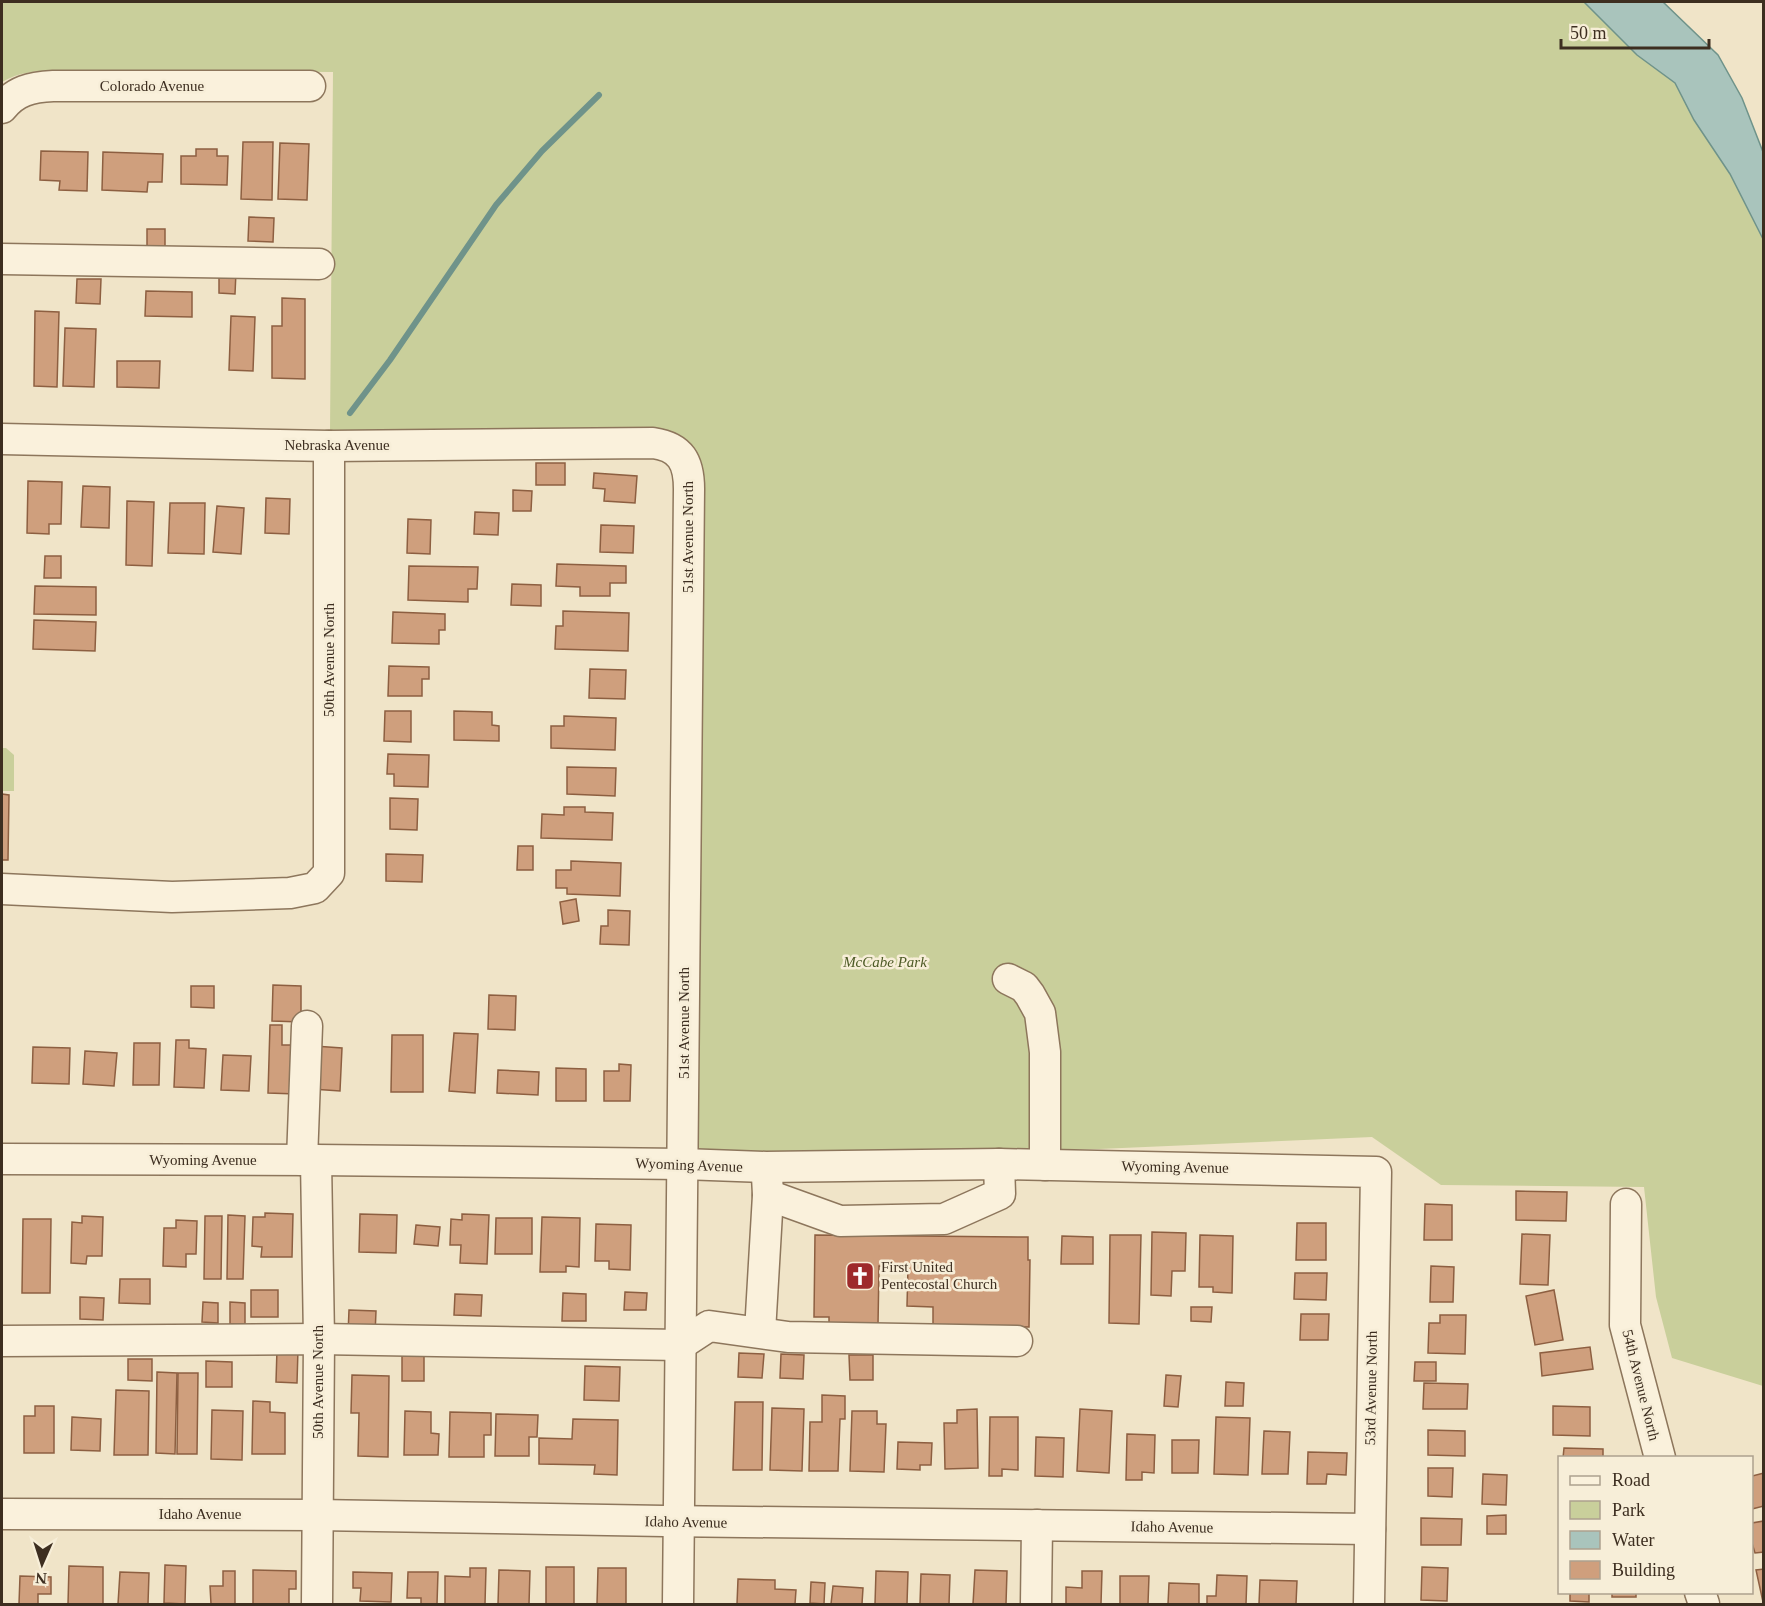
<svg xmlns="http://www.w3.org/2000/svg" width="1765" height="1606" font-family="Georgia,serif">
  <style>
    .green { fill: #c9cf9b }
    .water { fill: #a9c4bc; stroke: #6f938a; stroke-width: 1.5 }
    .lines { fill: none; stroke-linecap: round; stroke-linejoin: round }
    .stream { stroke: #6f938a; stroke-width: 6 }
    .building { fill: #cf9f7d; stroke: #8d5f41; stroke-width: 1.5 }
    .minor-casing { stroke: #8d765c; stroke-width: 33 }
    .minor { stroke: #faf1dc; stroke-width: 30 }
    .labels { text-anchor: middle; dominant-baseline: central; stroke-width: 5; stroke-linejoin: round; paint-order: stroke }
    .street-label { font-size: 15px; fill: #3d2e20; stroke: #f7eed8 }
    .park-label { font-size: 15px; font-style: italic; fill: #4d5a26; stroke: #f7eed8 }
    .poi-label { font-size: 15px; fill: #3d2e20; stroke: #f7eed8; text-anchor: start }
  </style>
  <rect width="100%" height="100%" fill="#f0e4c8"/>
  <g class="green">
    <path d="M2,2h1582l53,53 38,28 19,37 36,54 33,65v1147l-91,-28 -16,-61 -12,-110 -203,-2 -69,-48 -273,12 -402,4 -3,-697 -364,-24 3,-360 -277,-2c-20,1 -37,2 -54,12z"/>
    <path d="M2,748h4l8,7v36h-12z"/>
  </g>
  <path class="water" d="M1584,2h79l55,53 24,43 21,54v87l-33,-65 -36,-54 -19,-37 -38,-28z"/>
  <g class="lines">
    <path class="stream" d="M350,413l40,-53 106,-155 46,-54 57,-56"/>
  </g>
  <g class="building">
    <path d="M243,142h30l-1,58 -31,-1z"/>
    <path d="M280,143l29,1 -2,56 -29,-1z"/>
    <path d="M196,149h21v7h11l-1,29 -46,-1v-28h15z"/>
    <path d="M41,151l47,1 -1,39 -28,-1 1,-9 -20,-1z"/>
    <path d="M103,152l60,2 -1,28h-14l-1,10 -45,-2z"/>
    <path d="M249,217l25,1 -1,24 -25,-1z"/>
    <rect x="147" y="229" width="18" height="23"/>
    <path d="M219,272h17l-1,22 -16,-1z"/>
    <path d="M77,279h24l-1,25 -24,-1z"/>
    <path d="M146,291l46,1v25l-47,-1z"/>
    <path d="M282,298l23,1v80l-33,-1v-52h10z"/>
    <path d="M35,311l24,1 -2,75 -23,-1z"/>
    <path d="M231,316l24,1 -2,54 -24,-1z"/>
    <path d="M65,328l31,1 -2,58 -31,-1z"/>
    <path d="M117,361h43l-1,27 -42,-1z"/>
    <rect x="536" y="463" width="29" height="22"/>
    <path d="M594,473l43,3 -2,27 -31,-2 1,-12 -12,-1z"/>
    <path d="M28,481l34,1 -1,42h-12v10l-22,-1z"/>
    <path d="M83,486l27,1 -1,41 -28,-1z"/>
    <path d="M513,490l19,1 -1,20h-18z"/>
    <path d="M266,498l24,1 -1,35 -24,-1z"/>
    <path d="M127,501l27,1 -2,64 -26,-1z"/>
    <path d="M170,503h35l-1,51 -36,-1z"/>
    <path d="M217,506l27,2 -3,46 -28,-2z"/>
    <path d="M475,512l24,1 -1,22 -24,-1z"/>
    <path d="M408,519l23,1 -1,34 -23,-1z"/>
    <path d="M601,525l33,1 -1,27 -33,-1z"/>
    <path d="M45,556h16v22h-17z"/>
    <path d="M557,564l69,2v17h-16v13h-30v-9l-24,-1z"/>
    <path d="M409,566l69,1 -1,22h-9v13l-60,-2z"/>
    <path d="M512,584l29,1v21l-30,-1z"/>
    <path d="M35,586l61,1v28l-62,-1z"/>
    <path d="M563,611l66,2 -1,38 -73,-2 1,-23h7z"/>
    <path d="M393,612l52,2v16h-6v14l-47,-1z"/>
    <path d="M34,620l62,2 -1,29 -62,-2z"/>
    <path d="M389,666l40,1v12h-7v17h-34z"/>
    <path d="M590,669l36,1 -1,29 -36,-1z"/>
    <path d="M385,711h26v31l-27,-1z"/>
    <path d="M454,711l38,1v13l7,1v15l-45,-1z"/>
    <path d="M564,716l52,2 -1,32 -64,-2v-22h13z"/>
    <path d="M388,754l41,1 -1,32 -34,-1v-12h-7z"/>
    <path d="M567,767l49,1 -1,28 -48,-2z"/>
    <path d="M2,794l7,1 -1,65h-6z"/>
    <path d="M390,798l28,1 -1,31 -27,-1z"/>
    <path d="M564,807h21v5l28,1 -1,27 -71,-2 1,-24 22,1z"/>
    <path d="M518,846h15v24h-16z"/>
    <path d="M386,854l37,1 -1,27 -36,-1z"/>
    <path d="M571,861l50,2 -1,33 -53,-2v-6h-11v-18h15z"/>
    <path d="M576,899l3,22 -16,3 -3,-22z"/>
    <path d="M608,910l22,1 -1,34 -29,-1 1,-18h7z"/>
    <path d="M273,985l28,1v36l-29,-1z"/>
    <path d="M191,986h23v22l-23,-1z"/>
    <path d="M489,995l27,1 -1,34 -27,-1z"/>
    <path d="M270,1025h12v20h15l-1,49 -28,-1z"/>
    <path d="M454,1033l24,1 -3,59 -26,-2z"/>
    <path d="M392,1035h31v57h-32z"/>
    <path d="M176,1040h13v8l17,1 -2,39 -30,-1z"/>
    <path d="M134,1043h26l-1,42h-26z"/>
    <path d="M314,1046l28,2 -2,43 -28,-2z"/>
    <path d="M33,1047l37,1 -1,36 -37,-1z"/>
    <path d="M85,1051l32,2 -3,33 -31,-2z"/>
    <path d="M223,1055l28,1 -2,35 -28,-1z"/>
    <path d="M619,1064l12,1 -1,36h-26v-30h15z"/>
    <path d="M556,1068l30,1v32h-30z"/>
    <path d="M498,1070l41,2 -1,23 -41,-2z"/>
    <path d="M1516,1191l51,1 -1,29 -50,-1z"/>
    <path d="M1425,1204l27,1v35h-28z"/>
    <path d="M265,1213l28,1 -1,43h-31l1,-10 -10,-1 1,-29h12z"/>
    <path d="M360,1214l37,1 -1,38 -37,-1z"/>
    <path d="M462,1214l27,1 -2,49 -27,-1 1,-18h-11l1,-26 11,1z"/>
    <path d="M228,1215l17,1 -2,63h-16z"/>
    <path d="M82,1216l21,1 -1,39h-15l-1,8 -15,-1 1,-41 10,1z"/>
    <path d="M205,1216h17l-1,63h-17z"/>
    <path d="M542,1217l38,1 -1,49 -13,-1v6h-26z"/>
    <path d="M496,1218h36v36h-37z"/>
    <path d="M23,1219h28l-1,74h-28z"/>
    <path d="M176,1220l21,1 -1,33h-10v13l-23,-1 1,-38h12z"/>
    <path d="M1297,1223h29v37h-30z"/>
    <path d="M596,1224l35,1 -1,45 -21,-1v-8h-14z"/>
    <path d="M416,1225l24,2 -2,19 -24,-2z"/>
    <path d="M1152,1232l34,1 -1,38h-13l-1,25 -20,-1z"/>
    <path d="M1522,1234l28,1 -2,50 -28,-1z"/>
    <path d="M815,1235l213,2v23h2l-1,67 -96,-1v-19l-26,-1 1,-39 -29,-1 -1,59 -49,-1v-7h-15z"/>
    <path d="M1110,1235h31l-2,89 -30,-1z"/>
    <path d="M1200,1235l33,1 -1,57 -19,-1v-5h-14z"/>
    <path d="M1062,1236l31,1v27h-32z"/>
    <path d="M1431,1266l23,1 -1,35h-23z"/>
    <path d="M1295,1273h32l-1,27 -32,-1z"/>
    <path d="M120,1279h30v25l-31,-1z"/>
    <rect x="251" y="1290" width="27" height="27"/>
    <path d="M1554,1290l9,50 -28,5 -9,-49z"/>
    <path d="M625,1292l22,1 -1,17h-22z"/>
    <path d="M563,1293l23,1v27h-24z"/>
    <path d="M455,1294l27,1 -1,21 -27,-1z"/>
    <path d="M80,1297l24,1 -1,22 -23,-1z"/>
    <path d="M203,1302l15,1v20l-16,-1z"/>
    <path d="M230,1302l15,1v21h-15z"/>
    <path d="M1191,1307h21l-1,15 -20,-1z"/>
    <path d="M349,1310l27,1 -1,24 -27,-1z"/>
    <path d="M1301,1314h28l-1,26h-28z"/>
    <path d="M1440,1315h26l-1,39 -37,-1 1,-30h11z"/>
    <path d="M1590,1347l3,22 -51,7 -2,-23z"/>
    <path d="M277,1349h21l-1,34 -21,-1z"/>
    <path d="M739,1353l25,1 -2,24 -24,-1z"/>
    <path d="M781,1354l23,1 -1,24 -23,-1z"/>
    <rect x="402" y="1355" width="22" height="26"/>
    <path d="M849,1355h24v25h-23z"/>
    <path d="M128,1359h24v22l-24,-1z"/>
    <path d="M206,1361l26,1v25h-26z"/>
    <path d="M1415,1362h21v19h-22z"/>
    <path d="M585,1366l35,1 -1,34 -35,-1z"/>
    <path d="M157,1372l20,1 -2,81 -19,-1z"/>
    <path d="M178,1373h20l-1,81h-20z"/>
    <path d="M352,1375l37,1 -1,81 -30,-1 1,-43h-8z"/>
    <path d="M1166,1375l15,1 -3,31 -14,-1z"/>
    <path d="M1226,1382l18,1 -1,23h-18z"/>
    <path d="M1424,1383l44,1 -1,25h-44z"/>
    <path d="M116,1390l33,1 -1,64h-34z"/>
    <path d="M822,1395l23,1v23h-5l-2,52h-29l1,-49h12z"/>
    <path d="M253,1401l17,1v10l15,1v41h-33z"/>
    <path d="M735,1402h28l-1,68h-29z"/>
    <path d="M35,1406h19v47h-30v-37h11z"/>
    <path d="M1553,1406l37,1v29l-37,-1z"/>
    <path d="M772,1408l32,1 -2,62 -32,-1z"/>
    <path d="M977,1409l1,59 -33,1 -1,-46h13v-13z"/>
    <path d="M1080,1409l32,2 -3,62 -32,-2z"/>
    <path d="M212,1410l31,1 -1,49 -31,-1z"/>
    <path d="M405,1411l26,1v21l8,1 -1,21h-34z"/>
    <path d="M852,1411h25v13h9l-2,48 -34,-1z"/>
    <path d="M450,1412l41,1v22h-7v22h-35z"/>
    <path d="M496,1414l42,1 -1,22h-8v19h-34z"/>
    <path d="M72,1417l29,2 -1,32 -29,-1z"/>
    <path d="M990,1417h28v53l-16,-1v7h-13z"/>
    <path d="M1216,1417l34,1 -2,57 -34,-1z"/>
    <path d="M573,1419l45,1 -1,55 -23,-1 1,-9 -56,-1v-26l33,1z"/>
    <path d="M1428,1430l37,1v25l-37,-1z"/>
    <path d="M1264,1431l26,1 -2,42h-26z"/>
    <path d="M1127,1434l28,1 -1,38 -12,-1v8h-16z"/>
    <path d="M1036,1437l28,1 -1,39 -28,-1z"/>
    <path d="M1172,1440h27l-1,33h-26z"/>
    <path d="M898,1442l34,1 -1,22h-11v5l-23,-1z"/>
    <path d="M1564,1448l39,1v9h-40z"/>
    <path d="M1308,1452l39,1 -1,22 -19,-1 -1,10h-19z"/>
    <path d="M1428,1468h25l-1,29 -24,-1z"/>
    <path d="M1764,1473v33l-12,3v-33z"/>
    <path d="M1483,1474l24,1 -1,30 -24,-1z"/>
    <path d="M1506,1515v19h-19v-18z"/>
    <path d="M1421,1518l41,1 -1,26h-40z"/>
    <path d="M1764,1521v31l-9,1 -3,-10v-20z"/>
    <path d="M165,1565l21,1 -1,38 -21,-1z"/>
    <path d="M69,1566l34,1v37h-35z"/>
    <rect x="546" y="1567" width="28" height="37"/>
    <path d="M1422,1567l26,1 -1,33 -26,-1z"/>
    <path d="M470,1568h16l-1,36h-40v-28l25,1z"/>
    <path d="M598,1568h28v36h-29z"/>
    <path d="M1764,1569v33h-1l-7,-32z"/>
    <path d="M253,1570l43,1v18h-7v15h-36z"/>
    <path d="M499,1570l31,1 -1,33h-31z"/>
    <path d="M975,1570l32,1 -1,33h-33z"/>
    <path d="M223,1571h12v33h-24l-1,-18h13z"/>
    <path d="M876,1571l32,1 -1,32h-32z"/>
    <path d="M1082,1571h20l-1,33h-35v-17l16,1z"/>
    <path d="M120,1572l29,1 -1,31h-30z"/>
    <path d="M353,1572l39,1 -1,29 -31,-1 1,-13h-8z"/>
    <path d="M408,1572h30l-1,32h-16v-6h-14z"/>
    <path d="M921,1574l29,1 -1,29h-29z"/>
    <path d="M1217,1575l30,1 -1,28h-39v-8h9z"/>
    <path d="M20,1576l31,1v17h-13v10h-19z"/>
    <path d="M1120,1576h29l-1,28h-28z"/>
    <path d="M738,1579l37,1v9l21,1 -1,14h-58z"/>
    <path d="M1260,1580l37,1 -1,23h-37z"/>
    <path d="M811,1582l14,1 -1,21 -14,-1z"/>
    <path d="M1169,1583l30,1v20h-31z"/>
    <path d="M833,1586l30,2 -1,16h-31z"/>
    <path d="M1570,1592h19v10l-19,-1z"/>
    <rect x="1612" y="1592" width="24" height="5"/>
  </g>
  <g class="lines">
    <g class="minor-casing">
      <g id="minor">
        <path d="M2,108c13,-17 29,-21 51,-22h257"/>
        <path d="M2,259l317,5"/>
        <path d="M2,439l327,7 324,-3c28,4 36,19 36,46l-11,1115"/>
        <path d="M2,889l170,8 118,-4 25,-5 14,-15v-427"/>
        <path d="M1008,979l16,8 6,8 10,18 5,39v113"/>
        <path d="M2,1159l314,1 367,4 83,3 233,-3 377,8 -7,432"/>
        <path d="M302,1160l5,-134"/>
        <path d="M316,1160l3,179 -2,265"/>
        <path d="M768,1195l72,26 104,-2 56,-25 -1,-30"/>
        <path d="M1626,1204l-1,121 35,133"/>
        <path d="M760,1332l8,-137 -1,-19"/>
        <path d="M2,1341l317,-2 361,6 29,-19 79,11 229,4"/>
        <path d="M2,1514l315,1 347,6 706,8"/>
        <path d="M1700,1592l4,12"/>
        <path d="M1036,1604l1,-79"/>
      </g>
    </g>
    <use href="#minor" class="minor"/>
  </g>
  <defs>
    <g id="church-square" transform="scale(1.5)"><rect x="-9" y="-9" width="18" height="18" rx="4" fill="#9e2a2b" stroke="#f7eed8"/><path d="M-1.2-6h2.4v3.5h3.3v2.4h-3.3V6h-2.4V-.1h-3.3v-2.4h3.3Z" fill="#fff"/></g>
  </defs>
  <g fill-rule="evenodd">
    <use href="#church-square" x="860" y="1276"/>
  </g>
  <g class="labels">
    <g class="street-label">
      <text x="152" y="86">Colorado Avenue</text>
      <text x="337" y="445">Nebraska Avenue</text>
      <text transform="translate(688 537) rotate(-90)">51st Avenue North</text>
      <text transform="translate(329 660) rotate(-90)">50th Avenue North</text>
      <text transform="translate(684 1023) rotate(-90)">51st Avenue North</text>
      <text x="203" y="1160">Wyoming Avenue</text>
      <text transform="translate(689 1165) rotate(2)">Wyoming Avenue</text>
      <text transform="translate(1175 1167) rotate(1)">Wyoming Avenue</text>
      <text transform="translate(318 1382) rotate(-90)">50th Avenue North</text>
      <text transform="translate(1641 1385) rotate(76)">54th Avenue North</text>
      <text transform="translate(1371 1388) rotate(-89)">53rd Avenue North</text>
      <text x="200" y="1514">Idaho Avenue</text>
      <text transform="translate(686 1522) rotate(1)">Idaho Avenue</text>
      <text transform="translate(1172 1527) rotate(1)">Idaho Avenue</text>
    </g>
    <g class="park-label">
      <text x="885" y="962">McCabe Park</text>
    </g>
    <g class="poi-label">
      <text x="881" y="1267">First United<tspan x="881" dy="17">Pentecostal Church</tspan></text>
    </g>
  </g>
  <rect width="1765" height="1606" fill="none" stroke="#3d2e20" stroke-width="6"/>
  <rect x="1558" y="1456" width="195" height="138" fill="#f7eed8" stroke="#ada18e" stroke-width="1.5"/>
  <rect x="1570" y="1476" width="30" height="9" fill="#faf1dc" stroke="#ada18e" stroke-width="1.5"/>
  <text x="1612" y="1486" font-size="18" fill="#3d2e20">Road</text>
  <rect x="1570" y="1501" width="30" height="18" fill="#c9cf9b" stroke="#ada18e" stroke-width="1.5"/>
  <text x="1612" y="1516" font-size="18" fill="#3d2e20">Park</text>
  <rect x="1570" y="1531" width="30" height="18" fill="#a9c4bc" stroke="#ada18e" stroke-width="1.5"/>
  <text x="1612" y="1546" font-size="18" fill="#3d2e20">Water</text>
  <rect x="1570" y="1561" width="30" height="18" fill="#cf9f7d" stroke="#ada18e" stroke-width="1.5"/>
  <text x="1612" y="1576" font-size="18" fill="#3d2e20">Building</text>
  <g transform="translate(42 1564) rotate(183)" stroke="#f7eed8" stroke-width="4.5" paint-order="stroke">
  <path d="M0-4.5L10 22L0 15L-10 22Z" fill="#3d2e20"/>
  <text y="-9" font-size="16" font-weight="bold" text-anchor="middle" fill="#3d2e20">N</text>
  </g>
  <path d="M1561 39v9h148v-9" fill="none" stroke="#3d2e20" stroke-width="3"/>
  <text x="1570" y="39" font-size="18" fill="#3d2e20" stroke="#f7eed8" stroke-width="4.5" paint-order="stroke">50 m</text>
</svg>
